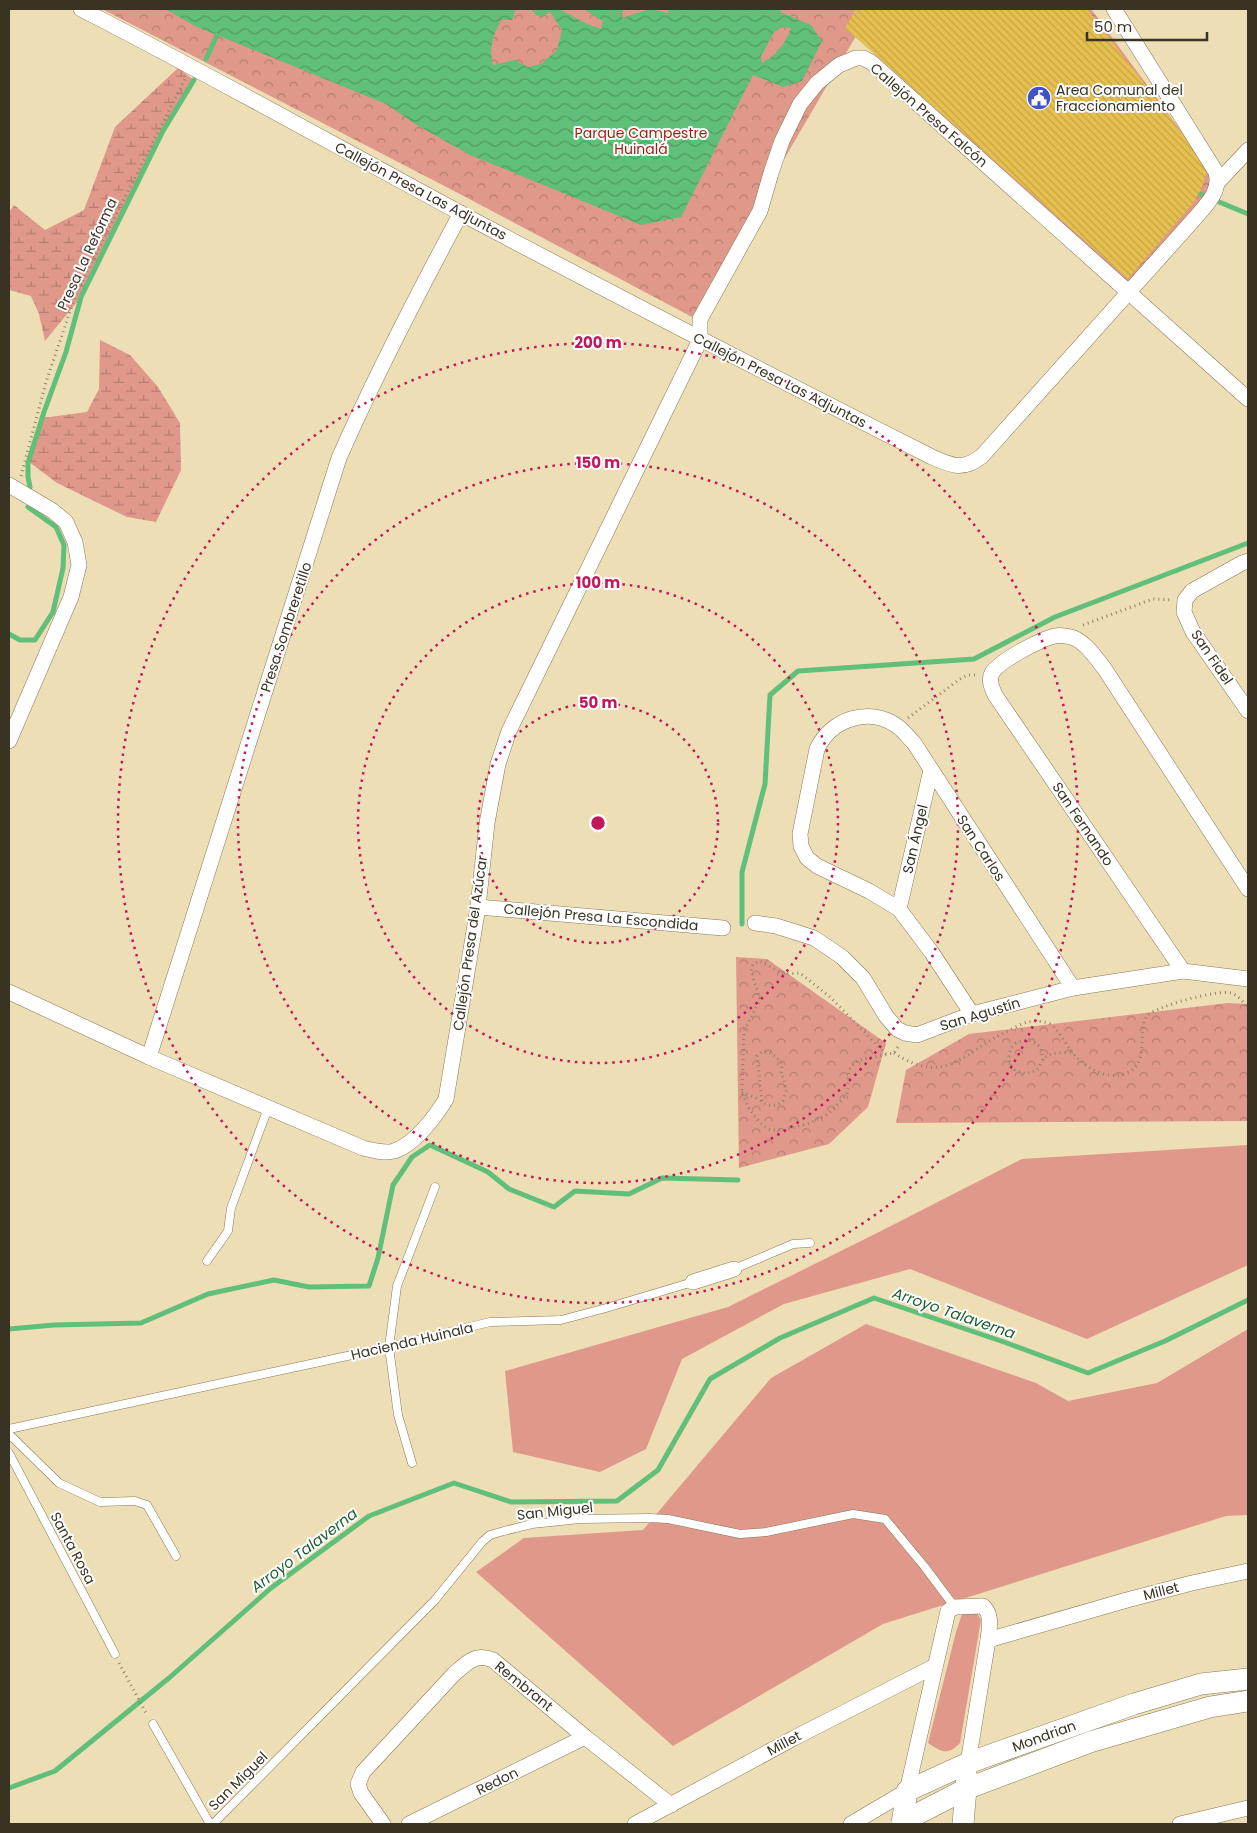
<svg xmlns="http://www.w3.org/2000/svg" width="1257" height="1833" font-family="Poppins,sans-serif">
  <style>
    .green { fill: #e0988b }
    .wetland { fill: url(#wetland-marsh) }
    .park { fill: url(#park-crowns) }
    .water { fill: url(#water-waves); fill-rule: evenodd }
    .lines { fill: none; stroke-linecap: round; stroke-linejoin: round }
    .stream { stroke: #60bf79; stroke-width: 5 }
    .building { fill: url(#building-back-hatch) }
    .lane-casing { stroke: #877954; stroke-width: 9 }
    .street-casing { stroke: #877954; stroke-width: 16 }
    .secondary-casing { stroke: #877954; stroke-width: 22 }
    .path { stroke: #8e8469; stroke-width: 3; stroke-dasharray: 1 4; stroke-linecap: butt }
    .lane { stroke: #fff; stroke-width: 8 }
    .street { stroke: #fff; stroke-width: 15 }
    .secondary { stroke: #fff; stroke-width: 21 }
    .ring { fill: none; stroke: #c2185b; stroke-width: 2.5; stroke-dasharray: 2.5 5 }
    .labels { text-anchor: middle; dominant-baseline: central; stroke-width: 4; stroke-linejoin: round; paint-order: stroke }
    .poi-label { font-size: 14px; fill: #393323; stroke: #fff; text-anchor: start }
    .street-label { font-size: 14px; fill: #393323; stroke: #fff }
    .park-label { font-size: 14px; fill: #9d1c0e; stroke: #fff }
    .water-label { font-size: 15px; font-style: italic; fill: #1b5e31; stroke: #fff }
    .centre { fill: #c2185b; stroke: #fff; stroke-width: 2.5 }
    .ring-label { font-size: 15px; text-anchor: middle; font-weight: bold; fill: #c2185b; stroke: #fff; stroke-width: 4; stroke-linejoin: round; paint-order: stroke }
  </style>
  <defs>
    <pattern id="wetland-marsh" width="20" height="14" patternUnits="userSpaceOnUse" patternTransform="scale(1.25)"><rect width="20" height="14" fill="#e0988b"/><path d="M1 5h8M5 5V1M11 12h8M15 12V8" fill="none" stroke="#b77d71"/></pattern>
    <pattern id="park-crowns" width="20" height="18" patternUnits="userSpaceOnUse" patternTransform="scale(1.25)"><rect width="20" height="18" fill="#e0988b"/><path d="M2 6a3 3 0 1 1 6 0M12 15a3 3 0 1 1 6 0" fill="none" stroke="#b77d71"/></pattern>
    <pattern id="water-waves" width="16" height="10" patternUnits="userSpaceOnUse" patternTransform="scale(1.25)"><rect width="16" height="10" fill="#60bf79"/><path d="M0 5q4-4 8 0t8 0" fill="none" stroke="#509c63"/></pattern>
    <pattern id="building-back-hatch" width="6" height="6" patternUnits="userSpaceOnUse" patternTransform="scale(1.25)"><rect width="6" height="6" fill="#e5c04f"/><path d="M-1 5l2 2M0 0l6 6M5-1l2 2" fill="none" stroke="#c5a545"/></pattern>
  </defs>
  <rect width="100%" height="100%" fill="#eddeb6"/>
  <g class="green">
    <path d="M1248,1145v120l-161,74 -177,-70 -126,35 -102,55 -36,90 -46,23 -87,-20 -8,-81 223,-64 149,-74 145,-74z"/>
    <path d="M866,1324l170,59 32,18 89,-18 91,-54v186l-22,1 -343,108 -210,122 -197,-174 48,-34 119,-8 128,-152z"/>
    <path d="M970,1611l7,2 4,7 -21,123c-12,13 -19,9 -32,0l28,-111 6,-18z"/>
  </g>
  <g class="wetland">
    <path d="M178,68l16,12 -31,51 -82,166 -36,44 -6,-27 -8,-18 -22,-6v-78l5,-7 31,25 39,-20 31,-83z"/>
    <path d="M100,340l30,15 28,32 22,36 1,47 -25,52 -29,-5 -70,-34 -28,-21 13,-44 45,-6 12,-23z"/>
  </g>
  <g class="park">
    <path d="M102,9h989l120,163 -2,18 -78,98 -275,-252 -164,281 -236,-125z"/>
    <path d="M736,957l31,2 119,84 -18,64 -39,37 -90,24z"/>
    <path d="M1228,1003l20,1v117l-352,2 10,-53 63,-36z"/>
  </g>
  <path class="water" d="M165,9h351l-4,11h-10c-10,15 -13,28 -9,45l22,-5 13,7 13,-3 16,-14 5,-20 -12,-18 -8,5 -6,-2 -5,-6h28l28,15 14,5 2,-8 -20,-12h40l-1,9 28,-9 18,4 1,-4h112l-1,3 31,13 11,16 -20,40 -19,6 -30,-12 -72,142 -40,8 -171,-70 -55,-31 -29,-20 -191,-78zM782,27l9,1c-5,15 -15,28 -29,35l-1,-7 13,-24z"/>
  <g class="lines">
    <g class="stream">
      <path d="M206,59l11,-24"/>
      <path d="M1193,191l55,23"/>
      <path d="M30,487l-2,-10v-14l16,-51 22,-60 15,-55 82,-166 31,-51"/>
      <path d="M9,634l11,6h15l18,-28 10,-44 1,-23 -8,-18 -28,-20"/>
      <path d="M742,924v-52l23,-88 5,-89 28,-24 176,-12 81,-42 193,-74"/>
      <path d="M9,1329l45,-4 87,-2 67,-29 66,-14 35,7 60,-1 9,-28 15,-73 19,-28 18,-12 58,27 21,17 45,18 21,-16 54,3 33,-16 76,2"/>
      <path d="M9,1788l46,-17 114,-93 102,-90 98,-72 85,-33 57,19 106,-1 41,-31 52,-91 70,-41 94,-40 130,44 84,31 77,-32 83,-41"/>
    </g>
  </g>
  <path class="building" d="M856,9h231l121,158 -6,21 -9,15 -65,76 -283,-251z"/>
  <g class="lines">
    <g class="lane-casing">
      <g id="lane">
        <path d="M207,1261l21,-30 3,-23 37,-100"/>
        <path d="M734,1269l59,-25 17,-1"/>
        <path d="M9,1429l380,-82 101,-25 71,-2 45,-12 87,-26"/>
        <path d="M9,1434l50,49 41,19 35,-1 12,4 29,51"/>
        <path d="M9,1453l106,201"/>
        <path d="M412,1463l-14,-48 -9,-68 8,-61 38,-99"/>
        <path d="M153,1724l57,100"/>
        <path d="M213,1824l222,-224 47,-58 8,-7 14,-4 28,-7 48,-5 69,-1 19,1 72,15 26,-2 87,-18 32,5 39,47 27,36"/>
      </g>
    </g>
    <g class="street-casing">
      <g id="street">
        <path d="M81,9c129,66 255,137 383,206 155,82 311,163 468,242 20,9 31,14 50,-1l214,-239c12,-14 25,-26 20,-45l-102,-163"/>
        <path d="M1219,181l29,-31"/>
        <path d="M9,485l44,26 13,11 9,20 4,23 -8,32 -62,144"/>
        <path d="M1248,561l-6,2 -50,28 -7,9 -1,12 9,20 55,79"/>
        <path d="M478,907l245,21"/>
        <path d="M899,909l32,-139"/>
        <path d="M755,923l21,3 38,12 28,19 21,21 23,38 11,13 8,4 12,2 55,-21 101,-26 110,-17 65,8"/>
        <path d="M1183,971l-188,-276c-3,-7 -7,-15 -3,-22 7,-12 49,-34 63,-37 5,-1 14,0 19,2 13,6 22,20 30,30l144,221"/>
        <path d="M9,992l140,65 214,91c9,2 22,6 31,3 20,-6 42,-35 52,-52l32,-192 9,-84 11,-59 11,-33 191,-391v-21l60,-108 11,-38 11,-32 18,-37 17,-21 22,-18 17,-7h7l8,4 377,337"/>
        <path d="M972,1014l-40,-61 -33,-44 -30,-18 -52,-25 -10,-8 -6,-12 -1,-12 17,-85c14,-30 52,-43 80,-23 6,4 11,11 17,17l159,245"/>
        <path d="M149,1057l190,-599c37,-84 79,-165 122,-245"/>
        <path d="M693,1282l41,-13"/>
        <path d="M988,1640l139,-40 65,-17 56,-12"/>
        <path d="M383,1824l-22,-31 -3,-9 5,-12 91,-98c14,-12 21,-21 39,-14l92,77 86,68"/>
        <path d="M409,1824l176,-87"/>
        <path d="M635,1824l159,-86 141,-72"/>
        <path d="M851,1824l56,-33 41,-180 7,-4 28,-1c10,9 6,23 5,34l-20,123"/>
        <path d="M1180,1824l68,-16"/>
      </g>
    </g>
    <g class="secondary-casing">
      <g id="secondary">
        <path d="M902,1822l64,-33 124,-47 120,-35 38,-6"/>
        <path d="M902,1824l5,-33 61,-28 166,-59 67,-20 47,-5"/>
        <path d="M963,1824l4,-47"/>
      </g>
    </g>
    <g class="path">
      <path d="M21,476l25,-94 30,-88 109,-215"/>
      <path d="M1083,625l70,-26 19,1"/>
      <path d="M908,718l52,-39 8,-4h10"/>
      <path d="M894,1053c54,35 70,-3 116,-23 6,-3 12,-7 18,-8 6,-1 17,-1 22,2 9,6 15,19 21,27 12,15 33,29 53,23 29,-9 11,-46 24,-59 9,-9 71,-26 83,-22 7,2 13,10 17,15"/>
      <path d="M886,1054l-56,-57 -30,-24 -17,1 -23,-13 -7,3 -2,7 9,29 -16,31 -2,61 6,15 12,16 10,7h14l26,-7 18,-9 12,-12 7,-9 2,-23 6,-8 8,-3 31,-6 5,-8"/>
      <path d="M1043,1060l-2,-12c-8,-9 -17,-10 -27,-4 -7,9 -7,17 1,26l11,4 11,-4c2,-3 4,-8 6,-11 7,-7 20,-7 29,-6"/>
      <path d="M742,1092c6,3 14,5 19,9 9,6 13,6 22,0l3,-10 -2,-13 -3,-3 1,-11c-5,-7 -10,-12 -19,-13l-6,5 5,45"/>
      <path d="M119,1663l28,52"/>
    </g>
    <use href="#lane" class="lane"/>
    <use href="#street" class="street"/>
    <use href="#secondary" class="secondary"/>
  </g>
  <g class="ring">
    <circle cx="598" cy="823" r="120"/>
    <circle cx="598" cy="823" r="240"/>
    <circle cx="598" cy="823" r="360"/>
    <circle cx="598" cy="823" r="480"/>
  </g>
  <defs>
    <g id="civic-disc" transform="scale(1.25)"><circle r="9.5" fill="#3d53c6" stroke="#fff"/><path d="M-.6-6.5H3V-4.5H.6V-3L4-1V1h2V6H-6V1h2V-1L-.6-3ZM-1.2 2.5V6h2.4V2.5Z" fill="#fff"/></g>
  </defs>
  <g fill-rule="evenodd">
    <use href="#civic-disc" x="1039" y="98"/>
  </g>
  <g class="labels">
    <g class="poi-label">
      <text x="1056" y="90">Area Comunal del<tspan x="1056" dy="16">Fraccionamiento</tspan></text>
    </g>
    <g class="street-label">
      <text transform="translate(929 115) rotate(41)">Callejón Presa Falcón</text>
      <text transform="translate(421 191) rotate(28)">Callejón Presa Las Adjuntas</text>
      <text transform="translate(87 254) rotate(-65)">Presa La Reforma</text>
      <text transform="translate(780 380) rotate(27)">Callejón Presa Las Adjuntas</text>
      <text transform="translate(286 627) rotate(-72)">Presa Sombreretillo</text>
      <text transform="translate(1212 657) rotate(56)">San Fidel</text>
      <text transform="translate(1083 824) rotate(56)">San Fernando</text>
      <text transform="translate(915 839) rotate(-77)">San Ángel</text>
      <text transform="translate(981 848) rotate(57)">San Carlos</text>
      <text transform="translate(601 917) rotate(5)">Callejón Presa La Escondida</text>
      <text transform="translate(470 943) rotate(-82)">Callejón Presa del Azúcar</text>
      <text transform="translate(980 1014) rotate(-17)">San Agustín</text>
      <text transform="translate(412 1341) rotate(-13)">Hacienda Huinala</text>
      <text transform="translate(555 1511) rotate(-6)">San Miguel</text>
      <text transform="translate(73 1548) rotate(62)">Santa Rosa</text>
      <text transform="translate(1161 1591) rotate(-14)">Millet</text>
      <text transform="translate(524 1686) rotate(39)">Rembrant</text>
      <text transform="translate(1044 1736) rotate(-20)">Mondrian</text>
      <text transform="translate(784 1743) rotate(-28)">Millet</text>
      <text transform="translate(238 1781) rotate(-45)">San Miguel</text>
      <text transform="translate(497 1781) rotate(-26)">Redon</text>
    </g>
    <g class="park-label">
      <text x="641" y="133">Parque Campestre<tspan x="641" dy="16">Huinalá</tspan></text>
    </g>
    <g class="water-label">
      <text transform="translate(954 1313) rotate(19)">Arroyo Talaverna</text>
      <text transform="translate(304 1550) rotate(-37)">Arroyo Talaverna</text>
    </g>
  </g>
  <circle cx="598" cy="823" r="8" class="centre"/>
  <g class="ring-label">
    <text x="598" y="348">200 m</text>
    <text x="598" y="468">150 m</text>
    <text x="598" y="588">100 m</text>
    <text x="598" y="708">50 m</text>
  </g>
  <rect width="1257" height="1833" fill="none" stroke="#393323" stroke-width="20"/>
  <path d="M1087 32v8h120v-8" fill="none" stroke="#393323" stroke-width="2.5"/>
  <text x="1094" y="32" font-size="15" fill="#393323" stroke="#ffffff" stroke-width="4" paint-order="stroke">50 m</text>
</svg>
